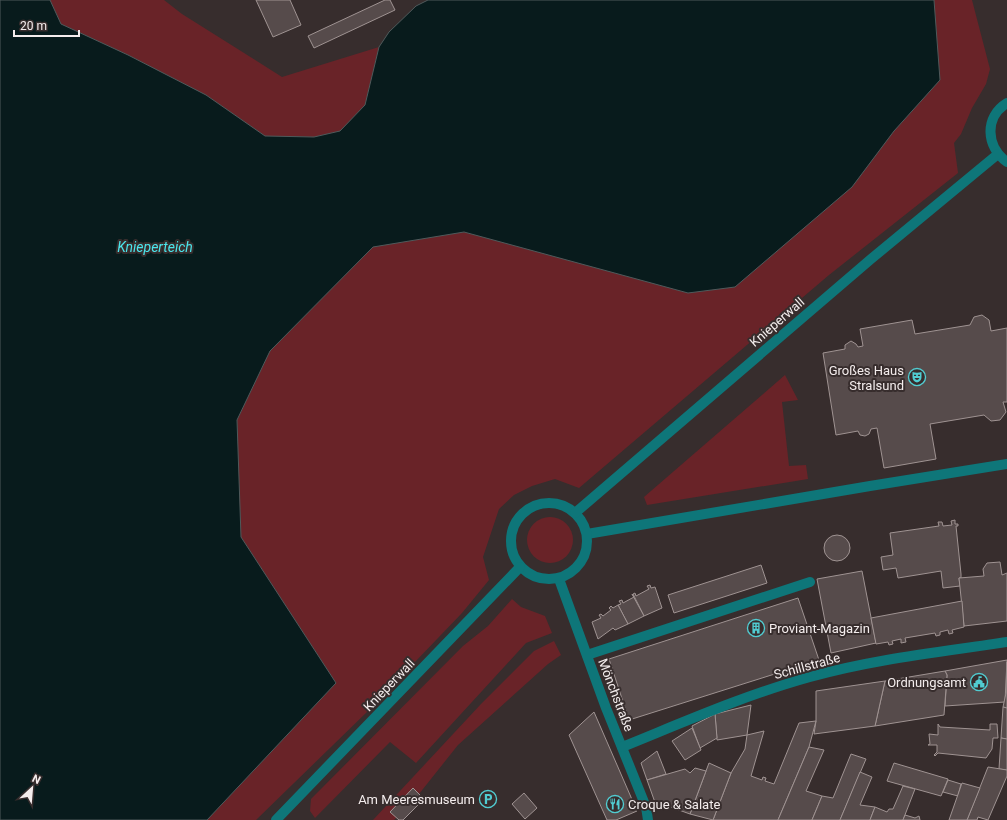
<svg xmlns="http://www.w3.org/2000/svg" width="1007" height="820" font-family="Roboto,sans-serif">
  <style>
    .green { fill: #692328 }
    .water { fill: #081b1c; stroke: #4f5a5b }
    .building { fill: #564b4b; stroke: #9f9392 }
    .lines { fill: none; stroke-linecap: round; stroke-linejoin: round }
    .service { stroke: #0e7679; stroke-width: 10 }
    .minor { stroke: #0e7679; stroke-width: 10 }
    .tertiary { stroke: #0e7679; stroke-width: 10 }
    .labels { text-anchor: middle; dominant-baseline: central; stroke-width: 4; stroke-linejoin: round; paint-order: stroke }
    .street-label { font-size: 13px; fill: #f4eded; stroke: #372d2d }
    .poi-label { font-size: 13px; fill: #f4eded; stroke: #372d2d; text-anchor: end }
    .water-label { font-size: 14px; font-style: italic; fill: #4be5eb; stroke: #372d2d }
  </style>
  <rect width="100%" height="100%" fill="#372d2d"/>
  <g class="green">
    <path d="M50,0h114l18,14 100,63 97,-30 -14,58 -25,27 -26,5 -49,-1 -60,-41 -77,-40 -67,-31z"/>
    <path d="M934,0h38l18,69 -4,15 -14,24 -11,26 -7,9 4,30 -129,102 -250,213 -24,-9 -23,7 -18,9 -15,14 -16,48 6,23 -27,33 -94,98 -112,109h-49l129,-137 -96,-146 -3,-117 33,-69 103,-105 91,-14 101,26 329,-127 46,-51z"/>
    <path d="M785,375l13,25 -16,2 7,64 17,-1 2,14 -161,26 -3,-8z"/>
    <circle cx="550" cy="540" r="23"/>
    <path d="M512,599l9,8 24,9 7,17 -26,10 -110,120 -26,-21 -75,76 -5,-7 1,-12 152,-153 25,-20z"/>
    <path d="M554,641l7,14 -13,9 -90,81 -39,49 -25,26h-21l108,-116 53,-53z"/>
  </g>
  <path class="water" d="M0,0h50l11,24 67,31 78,40 59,41 49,1 26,-6 25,-26 14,-58 10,-15 27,-26 12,-6h506l6,80 -46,51 -42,56 -117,100 -47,6 -224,-61 -91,15 -103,104 -33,69 4,117 95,146 -129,137h-207z"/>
  <g class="building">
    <path d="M256,0h34l11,25 -28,12z"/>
    <path d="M385,0h5l5,10 -81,38 -6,-12z"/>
    <path d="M982,315l7,5 2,11 16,-3v74h-4l3,10 -6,8 -9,1 -7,-6 -54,9 6,35 -52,9 -7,-40 -6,1 -2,5 -4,2 -5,-1 -2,-4 -22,4 -13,-82 22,-4v-4l6,-4 5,3 2,3 5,-1 -3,-17 52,-9 3,14 55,-9 4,-8z"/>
    <path d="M955,520v4h3v2h-2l5,48v4h-2l1,8 -17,2 -2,-17 -43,7 -2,-10 -13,2 -2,-13 12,-2 -3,-22 49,-7 -1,-4h4l1,4 9,-1 -1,-4z"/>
    <circle cx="837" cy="548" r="13"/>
    <path d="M1000,562l2,13 5,-2v48l-43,5 -5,-48 25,-2 -1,-7 4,-6z"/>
    <path d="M761,565l6,18 -93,30 -6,-18z"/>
    <path d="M862,571l14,72 -45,10 -14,-74z"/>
    <path d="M650,585l1,3 4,-1 7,21 -18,8 -11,-22 2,-1 1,3 13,-7 -2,-3z"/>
    <path d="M632,594l12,22 -16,8 -10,-19 3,-1 -2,-3 3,-1 1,3 11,-6z"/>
    <path d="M798,598l21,62 -190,60 -20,-61z"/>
    <path d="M962,601l2,26 -12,3 1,3 -4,1 -1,-4 -8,2v3l-4,1 -1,-3 -30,5 1,4 -5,1v-4l-9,2 1,3 -4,1 -1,-3 -12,2 -5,-26z"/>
    <path d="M618,605l10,19 -13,6 -2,-2 -15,11 -6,-17 9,-4 -2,-3 2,-1 2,2 8,-6 -2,-2 2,-2 2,2z"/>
    <path d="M1007,660l-2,42 -60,4 2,-31 -2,-4z"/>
    <path d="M1007,662v46l-4,-1 3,-14z"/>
    <path d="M945,671l2,4 -3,40 -69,11 10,-45z"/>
    <path d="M885,681l-10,45 -61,8 2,-13v-30z"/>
    <path d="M751,705l-4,30 -30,5 -2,-26z"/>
    <path d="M1003,707l4,1v31l-6,-1z"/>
    <path d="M594,712l43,99 -21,9h-9l-38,-85z"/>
    <path d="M715,714l2,24 -17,10 -8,-22z"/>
    <path d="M816,721l-7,26 -31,73h-65l18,-47 14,-24 2,-14 17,-4 -13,45 11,4 1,-3 3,1 -1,3 9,3 25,-61z"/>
    <path d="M938,724l2,3 50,3v-6h7l1,14h-5l-1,11 -6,9 -48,-5 -3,3 -1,-1 3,-3v-7h-9l2,-1 -1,-10 9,1z"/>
    <path d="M692,728l9,22 -16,10 -13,-19z"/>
    <path d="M1001,738l6,1v31l-8,-1z"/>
    <path d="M809,747l15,3 -18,41 16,5 -10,24h-34z"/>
    <path d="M657,751l9,23 -19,6 -6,-17z"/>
    <path d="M851,754l15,5 -26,61h-28l10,-24 11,2z"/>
    <path d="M709,763l22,10 -18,47 -23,-6z"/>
    <path d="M894,763l54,16 -7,17 -54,-15z"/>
    <path d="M988,767l19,3v6l-19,44 -10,-3 -1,3h-10z"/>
    <path d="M695,768l11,3 -16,43 -25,-9 -8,3 -10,-28 38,-11 5,4z"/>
    <path d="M860,772l12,5 -12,28 15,2 -5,13h-30z"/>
    <path d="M948,780l13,4 -3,12 -15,-4z"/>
    <path d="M962,783l18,5 -13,32h-18z"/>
    <path d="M903,786l12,3 -12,31h-33l5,-13 12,5 2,-3h4z"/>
    <path d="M413,788l11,11 -21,21h-4l-9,-8z"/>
    <path d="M524,793l13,15 -12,11 -13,-15z"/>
    <path d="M905,815l10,3 4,-2 1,4h-17z"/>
  </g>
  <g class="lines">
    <g class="service">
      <path d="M587,534l283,-48 137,-22"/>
      <path d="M587,655l223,-73"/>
    </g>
    <g class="minor">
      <path d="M559,579l47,129 40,99 2,13"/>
      <path d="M622,747c62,-25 123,-52 188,-70 64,-18 132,-25 197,-35"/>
    </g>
    <g class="tertiary">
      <path d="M1007,103c-23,14 -21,44 0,59"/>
      <circle cx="549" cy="541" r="38"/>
      <path d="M575,513l296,-254 127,-105"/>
      <path d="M276,820l244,-253"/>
    </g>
  </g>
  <defs>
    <g id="theatre-ring" transform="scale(0.9)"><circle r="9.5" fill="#372d2d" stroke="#51ccd1" stroke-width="1.5"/><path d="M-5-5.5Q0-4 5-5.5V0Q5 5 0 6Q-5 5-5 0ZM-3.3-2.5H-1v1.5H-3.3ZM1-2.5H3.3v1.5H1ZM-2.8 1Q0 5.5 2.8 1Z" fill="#51ccd1"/></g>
    <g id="building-ring" transform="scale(0.9)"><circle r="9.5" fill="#372d2d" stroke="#51ccd1" stroke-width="1.5"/><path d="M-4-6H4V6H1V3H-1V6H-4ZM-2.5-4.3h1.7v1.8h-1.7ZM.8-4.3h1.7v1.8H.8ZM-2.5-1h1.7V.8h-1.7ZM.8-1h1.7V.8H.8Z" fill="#51ccd1"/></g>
    <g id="civic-ring" transform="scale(0.9)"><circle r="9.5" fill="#372d2d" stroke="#51ccd1" stroke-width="1.5"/><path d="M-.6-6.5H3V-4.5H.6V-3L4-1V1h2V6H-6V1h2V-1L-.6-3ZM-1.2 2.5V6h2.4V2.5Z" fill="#51ccd1"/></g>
    <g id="parking-ring" transform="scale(0.9)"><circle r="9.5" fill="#372d2d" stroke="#51ccd1" stroke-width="1.5"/><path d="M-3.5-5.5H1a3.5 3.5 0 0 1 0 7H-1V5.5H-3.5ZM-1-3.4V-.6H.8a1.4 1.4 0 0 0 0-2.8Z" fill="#51ccd1"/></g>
    <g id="restaurant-ring" transform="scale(0.9)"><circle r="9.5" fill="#372d2d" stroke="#51ccd1" stroke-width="1.5"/><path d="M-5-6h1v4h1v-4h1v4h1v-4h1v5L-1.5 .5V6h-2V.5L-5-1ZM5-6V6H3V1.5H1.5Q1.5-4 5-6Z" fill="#51ccd1"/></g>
  </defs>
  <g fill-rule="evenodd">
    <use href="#theatre-ring" x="917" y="377"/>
    <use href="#building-ring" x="756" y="628"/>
    <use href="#civic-ring" x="979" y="682"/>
    <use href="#parking-ring" x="488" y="799"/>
    <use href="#restaurant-ring" x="615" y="804"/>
  </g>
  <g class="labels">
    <g class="street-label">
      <text transform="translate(777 322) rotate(-41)">Knieperwall</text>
      <text transform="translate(807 666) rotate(-15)">Schillstraße</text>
      <text transform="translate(389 685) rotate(-46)">Knieperwall</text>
      <text transform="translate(616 695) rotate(69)">Mönchstraße</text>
    </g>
    <g class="poi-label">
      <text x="904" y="370">Großes Haus<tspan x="904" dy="15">Stralsund</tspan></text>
      <text x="769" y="628" text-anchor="start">Proviant-Magazin</text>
      <text x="966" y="682">Ordnungsamt</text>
      <text x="475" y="799">Am Meeresmuseum</text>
      <text x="628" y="804" text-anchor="start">Croque &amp; Salate</text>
    </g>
    <g class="water-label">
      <text x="155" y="247">Knieperteich</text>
    </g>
  </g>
  <g transform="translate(32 788) rotate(26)" stroke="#372d2d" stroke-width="3" paint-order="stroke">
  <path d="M0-3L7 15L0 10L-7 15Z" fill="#f4eded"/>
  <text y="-6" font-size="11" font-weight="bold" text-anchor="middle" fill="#f4eded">N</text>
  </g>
  <path d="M14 30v6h65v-6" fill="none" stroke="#f4eded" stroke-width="2"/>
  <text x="20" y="30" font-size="12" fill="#f4eded" stroke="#372d2d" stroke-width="3" paint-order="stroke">20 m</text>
</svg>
